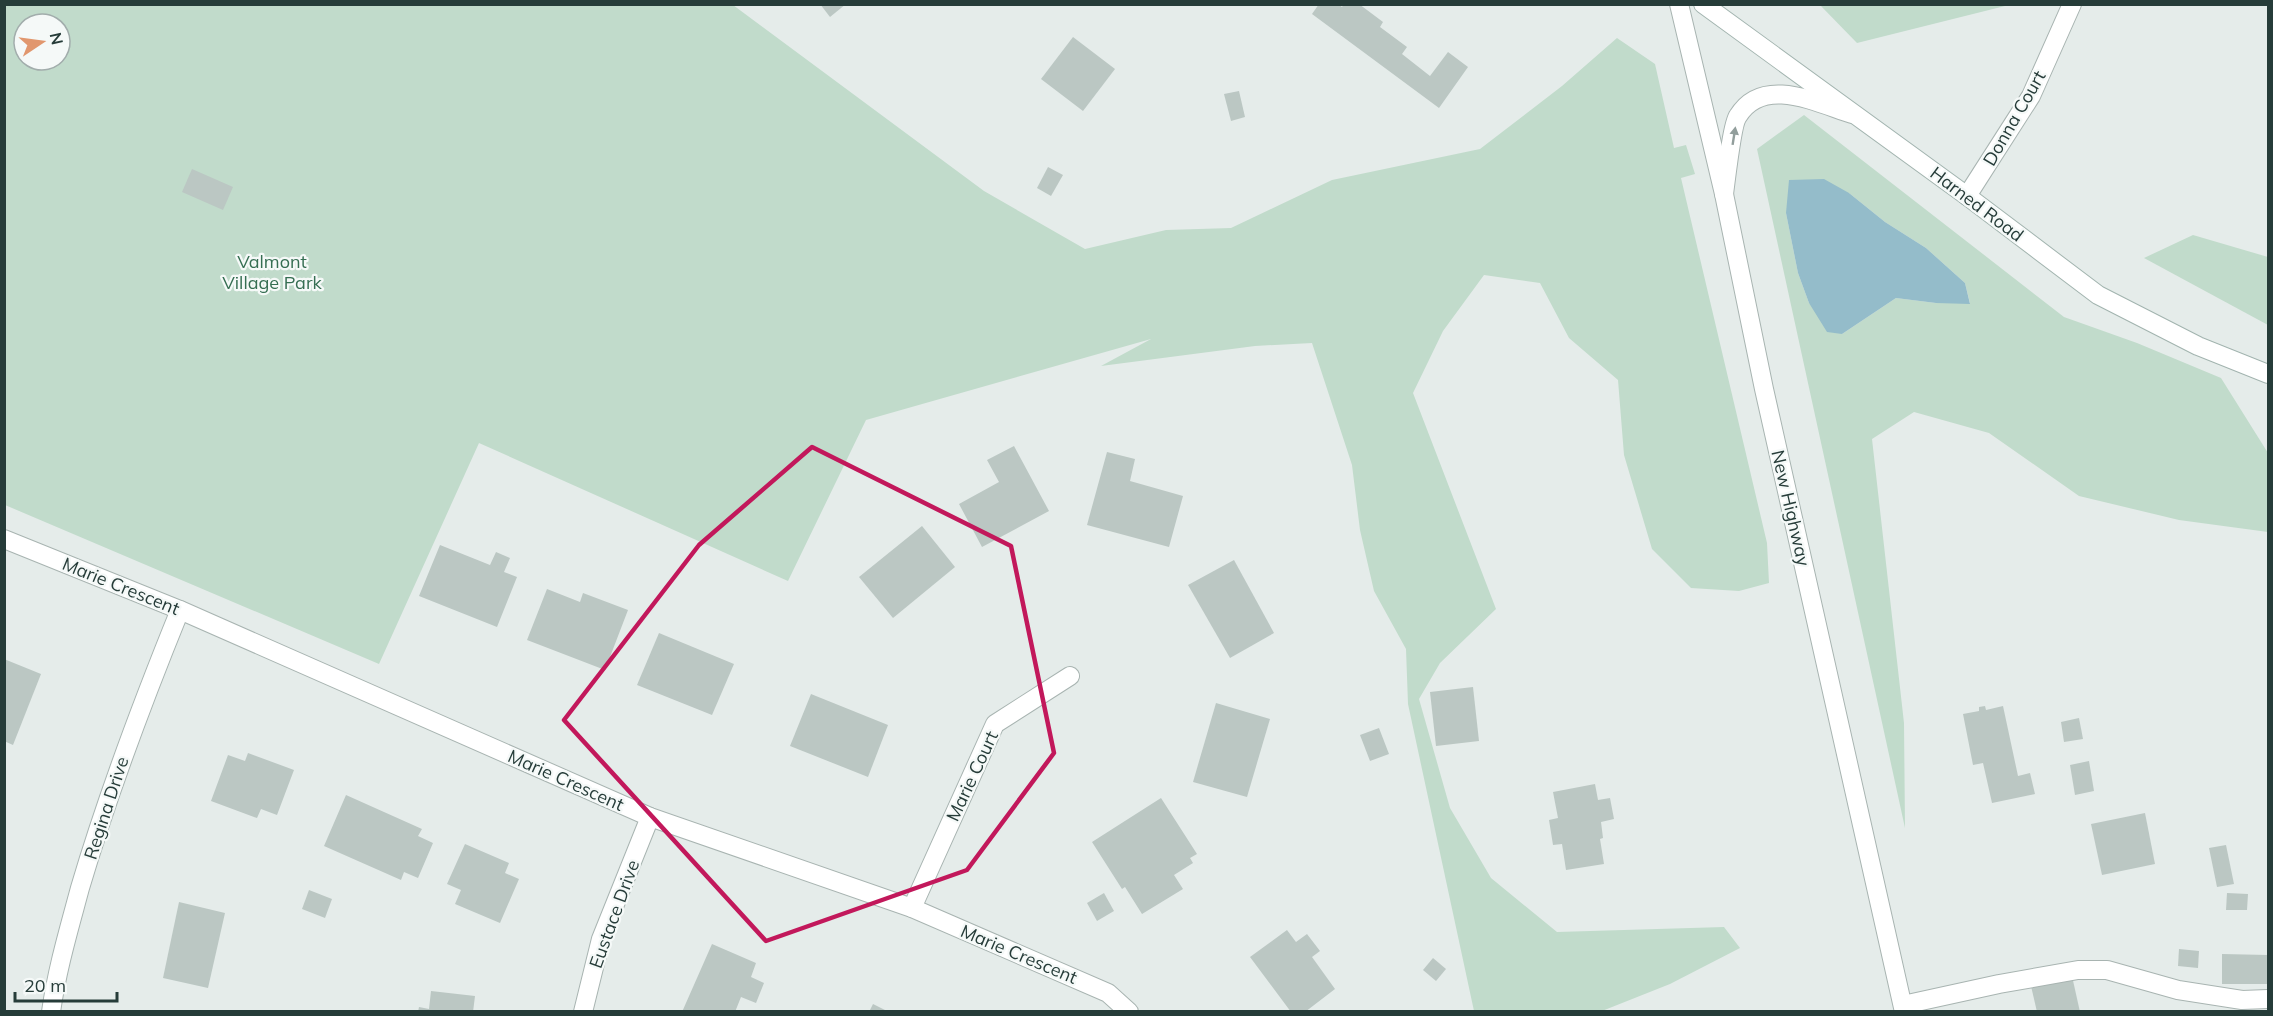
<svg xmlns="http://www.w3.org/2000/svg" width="2273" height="1016" font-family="Mulish,sans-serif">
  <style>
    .green { fill: #c1dbcb; fill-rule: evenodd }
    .water { fill: #94bcca }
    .building { fill: #bbc7c3 }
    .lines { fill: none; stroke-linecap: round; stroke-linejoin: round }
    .service-casing { stroke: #a8b4b1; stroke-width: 20 }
    .minor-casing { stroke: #a8b4b1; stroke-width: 20 }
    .tertiary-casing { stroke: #a8b4b1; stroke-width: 20 }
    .secondary-casing { stroke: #a2b4af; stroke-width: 20 }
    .service { stroke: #fff; stroke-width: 18 }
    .minor { stroke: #fff; stroke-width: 18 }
    .tertiary { stroke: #fff; stroke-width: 18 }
    .secondary { stroke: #fff; stroke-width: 18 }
    .oneway { fill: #929e9c }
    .marked { fill: none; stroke: #c2185b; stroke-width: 4.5; stroke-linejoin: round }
    .labels { text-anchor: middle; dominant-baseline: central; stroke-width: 4.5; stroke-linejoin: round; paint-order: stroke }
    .street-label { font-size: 18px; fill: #263c39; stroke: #f5f9f8 }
    .park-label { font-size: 18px; fill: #356e52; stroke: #f5f9f8 }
  </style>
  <rect width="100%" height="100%" fill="#e5ecea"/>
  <g class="green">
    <path d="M5,5h728l251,186 101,58 81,-19 65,-2 101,-48 148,-31 82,-63 55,-48 38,26 19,84 12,-3 9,29 -14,4 86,365 2,40 -30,8 -48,-3 -39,-39 -28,-94 -6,-75 -49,-42 -29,-55 -56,-8 -41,56 -30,62 83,216 -56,54 -21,36 31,109 41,70 66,54 167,-5 16,21 -70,36 -68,27h-128l-66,-307 -2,-55 -32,-58 -14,-61 -8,-65 -40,-122 -57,3 -154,20 50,-27 -285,81 -78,161 -309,-138 -100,221 -374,-159zM24,24h36v36h-36z"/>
    <path d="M1820,5h189l-152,38z"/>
    <path d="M1804,115l260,202 73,26 84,35 47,75v79l-89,-12 -100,-24 -90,-63 -75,-21 -42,27 32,284 1,105 -148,-679zM1849,193l36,29 41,26 39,35 5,20h-34l-40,-5 -54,36 -33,-31 -11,-30 -12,-60z"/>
    <path d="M2193,235l75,22v68l-124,-67z"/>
  </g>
  <path class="water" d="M1824,179l25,14 36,29 41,26 39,35 5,21 -34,-1 -40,-5 -54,36 -15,-2 -18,-29 -11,-30 -12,-60 3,-33z"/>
  <g class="building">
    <path d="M820,4h26l-16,13z"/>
    <path d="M1319,4h19l4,3 2,-3h15l24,18 -3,5 27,20 -5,7 28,22 18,-24 20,15 -29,41 -127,-94z"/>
    <path d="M1073,37l42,32 -32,42 -42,-32z"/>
    <path d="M1239,91l6,26 -14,4 -7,-27z"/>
    <path d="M1048,167l15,8 -12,21 -14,-8z"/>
    <path d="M192,169l41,18 -10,23 -41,-18z"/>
    <path d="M1014,446l35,65 -67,36 -23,-43 40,-22 -12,-22z"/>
    <path d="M1107,452l28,7 -5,22 53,15 -14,51 -82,-22z"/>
    <path d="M922,526l33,41 -62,51 -34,-41z"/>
    <path d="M440,545l50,20 6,-13 14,6 -6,14 13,5 -20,50 -78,-31z"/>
    <path d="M1234,560l40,73 -44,25 -42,-73z"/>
    <path d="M547,589l33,13 3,-9 45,17 -23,60 -78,-30z"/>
    <path d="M659,633l75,31 -22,51 -75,-30z"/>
    <path d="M4,659l37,15 -28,71 -9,-4z"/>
    <path d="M1473,687l6,54 -43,5 -6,-54z"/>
    <path d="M811,694l77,31 -20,52 -78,-31z"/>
    <path d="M1216,703l54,16 -23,78 -54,-15z"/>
    <path d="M1985,706l1,4 17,-4 15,70 12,-3 5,21 -43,9 -9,-40 -10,2 -10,-51 16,-3v-4z"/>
    <path d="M2079,718l4,21 -19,3 -3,-20z"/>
    <path d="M1379,728l10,26 -19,7 -10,-26z"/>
    <path d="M248,753l46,17 -17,45 -16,-6 -4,9 -46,-17 17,-46 17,6z"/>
    <path d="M2089,761l5,30 -19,4 -5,-30z"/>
    <path d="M1595,784l3,16 12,-2 4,21 -13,3 2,16 -3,1 4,25 -38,6 -4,-26 -9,1 -4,-25 9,-2 -5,-26z"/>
    <path d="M346,795l76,34 -4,7 15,7 -15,35 -14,-6 -3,8 -77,-34z"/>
    <path d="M1161,798l36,56 -7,4 3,5 -19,12 9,14 -41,25 -17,-27 -3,2 -30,-47z"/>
    <path d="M2145,813l10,51 -53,11 -11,-51z"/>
    <path d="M465,844l44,19 -4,10 14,6 -19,44 -45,-19 6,-14 -14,-6z"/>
    <path d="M2226,845l8,39 -17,3 -8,-39z"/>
    <path d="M309,890l23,9 -7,19 -23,-9z"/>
    <path d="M1104,893l10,18 -17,10 -10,-18z"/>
    <path d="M2227,893l21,1 -1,16h-21z"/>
    <path d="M179,902l46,11 -17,75 -45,-10z"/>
    <path d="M1287,930l9,12 11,-8 13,17 -8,6 23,32 -30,23h-14l-41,-55z"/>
    <path d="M712,944l44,19 -5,14 13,6 -8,20 -15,-6 -6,15h-53z"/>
    <path d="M2179,949l20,2 -1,17 -20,-2z"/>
    <path d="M2222,954l46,1v29h-46z"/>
    <path d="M1433,958l13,11 -10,12 -13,-11z"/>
    <path d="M2072,976l8,36h-43l-6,-26z"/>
    <path d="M431,991l44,5 -2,16h-55l1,-5 10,2z"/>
    <path d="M873,1004l16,8h-20z"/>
  </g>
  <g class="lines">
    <g class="service-casing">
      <g id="service">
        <path d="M1724,194c2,-14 8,-70 14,-78 25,-41 79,-13 114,-2"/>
        <path d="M1903,1005l96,-21 79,-14h29l71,20 64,10 26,-1"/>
      </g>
    </g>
    <g class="minor-casing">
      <g id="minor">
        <path d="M1967,196l64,-100 41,-92"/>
        <path d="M4,539l176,71 470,207 262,91 196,85 21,19"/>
        <path d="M912,908l83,-184 75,-48"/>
        <path d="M51,1012c6,-43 18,-83 29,-124 28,-95 63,-187 100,-278"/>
        <path d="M583,1012l18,-73 49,-122"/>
      </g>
    </g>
    <g class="tertiary-casing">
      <path id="tertiary" d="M1679,4l45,190 40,195 140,623"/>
    </g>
    <g class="secondary-casing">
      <path id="secondary" d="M1703,4l264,192 131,99 100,51 70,28"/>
    </g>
    <use href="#service" class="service"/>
    <use href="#minor" class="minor"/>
    <use href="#tertiary" class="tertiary"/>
    <use href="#secondary" class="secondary"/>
  </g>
  <defs><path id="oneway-solid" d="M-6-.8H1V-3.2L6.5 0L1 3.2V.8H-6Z" transform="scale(1.5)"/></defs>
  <use class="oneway" href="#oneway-solid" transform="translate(1734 136) rotate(-81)"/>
  <path class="marked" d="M812,447l199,99 43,207 -87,117 -201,71 -202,-221 135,-175z"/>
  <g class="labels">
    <g class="street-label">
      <text transform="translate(2014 118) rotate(-60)">Donna Court</text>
      <text transform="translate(1977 204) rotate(37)">Harned Road</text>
      <text transform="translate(1791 508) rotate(77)">New Highway</text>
      <text transform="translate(121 586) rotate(22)">Marie Crescent</text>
      <text transform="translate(972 776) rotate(-65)">Marie Court</text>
      <text transform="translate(566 780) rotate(24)">Marie Crescent</text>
      <text transform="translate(106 808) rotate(-72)">Regina Drive</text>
      <text transform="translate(614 914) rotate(-70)">Eustace Drive</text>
      <text transform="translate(1019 954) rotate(23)">Marie Crescent</text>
    </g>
    <g class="park-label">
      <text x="272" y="261">Valmont<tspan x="272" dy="21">Village Park</tspan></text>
    </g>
  </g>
  <rect width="2273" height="1016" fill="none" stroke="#263c39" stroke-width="12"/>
  <g transform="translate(42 42) rotate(77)"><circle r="28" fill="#f5f9f8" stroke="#a2adac" stroke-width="1.5"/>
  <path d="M0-4.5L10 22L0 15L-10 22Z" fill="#e1976e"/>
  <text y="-9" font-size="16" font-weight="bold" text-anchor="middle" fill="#263c39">N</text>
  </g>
  <path d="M15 992v9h102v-9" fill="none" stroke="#263c39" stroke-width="3"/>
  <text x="24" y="992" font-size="18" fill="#263c39" stroke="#f5f9f8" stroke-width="4.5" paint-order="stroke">20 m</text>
</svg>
